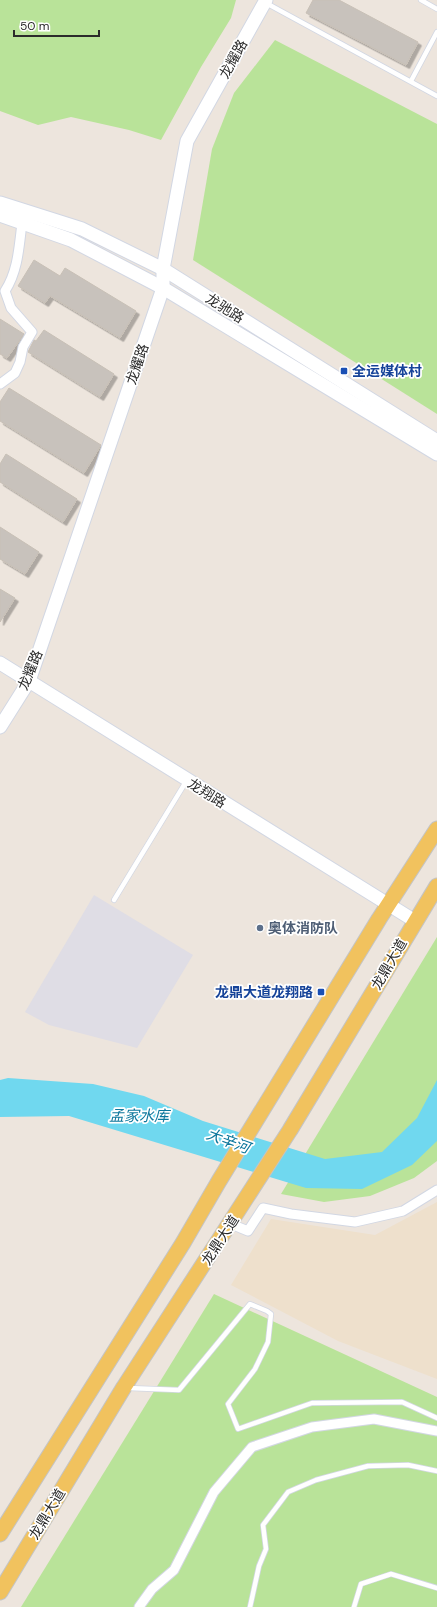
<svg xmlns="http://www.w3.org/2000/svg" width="437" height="1607" font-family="'DM Sans','Noto Sans SC',sans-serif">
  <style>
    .industrial { fill: #dfdde5 }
    .education { fill: #eee0cc }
    .green { fill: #b9e399 }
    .water { fill: #70d8ef }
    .building { fill: #c8c2bc; stroke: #c8c0b6; filter: url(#shadow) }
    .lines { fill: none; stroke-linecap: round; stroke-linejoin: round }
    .lane-casing { stroke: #d2d7e3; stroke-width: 6 }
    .street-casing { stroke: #d2d7e3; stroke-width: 11 }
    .secondary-casing { stroke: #d2d7e3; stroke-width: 15 }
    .primary-casing { stroke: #c4c4c4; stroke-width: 17 }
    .lane { stroke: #fff; stroke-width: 4.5 }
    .street { stroke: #fff; stroke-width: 9 }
    .secondary { stroke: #fff; stroke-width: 13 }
    .primary { stroke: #f1c25e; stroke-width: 15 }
    .transit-dot { fill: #1a4fb4; stroke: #fff; stroke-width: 1.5 }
    .service-dot { fill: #5c6f8a; stroke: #fff; stroke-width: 1.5 }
    .labels { text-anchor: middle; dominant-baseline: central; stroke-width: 3.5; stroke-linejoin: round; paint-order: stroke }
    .street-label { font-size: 14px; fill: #2b2b2b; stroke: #fff }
    .transit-label { font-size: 14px; font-weight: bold; fill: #164399; stroke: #fff; text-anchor: start }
    .service-label { font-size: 14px; font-weight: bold; fill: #4e5e75; stroke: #fff; text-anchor: start }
    .water-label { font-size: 15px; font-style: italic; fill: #0d779c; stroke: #fff }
  </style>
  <defs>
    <filter id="shadow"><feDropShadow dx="3.5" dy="3.5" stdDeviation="0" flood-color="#0004"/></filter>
  </defs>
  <rect width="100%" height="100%" fill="#ede5dd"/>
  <path class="industrial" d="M94,895l99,60 -56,93 -88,-23 -24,-13z"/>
  <path class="education" d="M437,1202v177l-99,-38 -107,-56 40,-66 104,16z"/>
  <g class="green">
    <path d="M0,0h236l-5,18 -30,49 -40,73 -32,-10 -58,-13 -33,8 -38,-14z"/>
    <path d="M275,40l162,84v290l-244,-154 19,-111 22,-56z"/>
    <path d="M437,937v224l-23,17 -44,18 -46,6 -43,-8z"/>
    <path d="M214,1294l223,103v210h-416z"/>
  </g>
  <path class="water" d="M8,1078l85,6 51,12 59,25 122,38 57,-7 35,-34 20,-38v61l-25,24 -50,24 -56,-1 -237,-72 -69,1v-37z"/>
  <g class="building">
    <path d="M313,0h26l79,42 -12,23 -100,-52z"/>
    <path d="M34,260l26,16 5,-8 71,43 -16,27 -70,-42 -5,7 -27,-17z"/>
    <path d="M0,319l24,15 -17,24 -7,-4z"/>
    <path d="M44,330l70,44 -14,23 -72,-45 6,-12 2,1z"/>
    <path d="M9,388l92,57 -17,28 -84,-52v-19z"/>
    <path d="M6,454l71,45 -14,23 -63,-40v-18z"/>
    <path d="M0,527l39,25 -14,22 -25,-15z"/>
    <path d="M0,589l15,9 -15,24z"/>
  </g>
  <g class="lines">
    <g class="lane-casing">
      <g id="lane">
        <path d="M421,0l16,9"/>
        <path d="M266,3l171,93"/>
        <path d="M411,81l26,-49"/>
        <path d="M114,900l73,-120"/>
        <path d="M128,1388l51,2 71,-86 17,7 4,3 -3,28 -13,27 -27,35 10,25 74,-26 90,-1 35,16"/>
        <path d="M250,1607l9,-41 7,-17 -3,-24 25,-33 28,-12 52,-14 40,-1 29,6"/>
        <path d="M354,1607l7,-23 30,-10 46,14"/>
      </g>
    </g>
    <g class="street-casing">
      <g id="street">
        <path d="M0,384l15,-11 5,-11 3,-15 9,-15 -21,-24 -6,-17c13,-20 14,-44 17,-68"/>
        <path d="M231,1224l17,7 15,-23 28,6 64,8 48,-11 34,-21"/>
        <path d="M139,1607l13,-18 22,-19 40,-78 38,-45 60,-20 62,-8 63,12"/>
      </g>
    </g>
    <g class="secondary-casing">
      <g id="secondary">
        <path d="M0,203l82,26 81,40 274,172"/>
        <path d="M0,215l71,25 92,48 274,166"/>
        <path d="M0,663l415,258"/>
        <path d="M0,727l29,-46 134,-393v-19l24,-128 79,-141"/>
      </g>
    </g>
    <g class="primary-casing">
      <g id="primary">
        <path d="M0,1534l183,-291 36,-62 160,-262 58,-90"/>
        <path d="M0,1592l124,-205 166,-257 147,-244"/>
      </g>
    </g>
    <use href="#lane" class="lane"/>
    <use href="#street" class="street"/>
    <use href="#secondary" class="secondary"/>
    <use href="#primary" class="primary"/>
  </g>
  <g class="transit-dot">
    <rect x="340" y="367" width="8" height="8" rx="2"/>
    <rect x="317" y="988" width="8" height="8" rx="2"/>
  </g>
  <circle class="service-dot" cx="260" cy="928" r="4"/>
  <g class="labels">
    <g class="street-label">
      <text transform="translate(233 59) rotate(-61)">龙耀路</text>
      <text transform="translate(225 308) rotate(32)">龙驰路</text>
      <text transform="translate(137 364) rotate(-71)">龙耀路</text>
      <text transform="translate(30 670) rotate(-67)">龙耀路</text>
      <text transform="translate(207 793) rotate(32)">龙翔路</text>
      <text transform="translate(389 964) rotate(-60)">龙鼎大道</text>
      <text transform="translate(220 1240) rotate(-57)">龙鼎大道</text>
      <text transform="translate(47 1514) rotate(-59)">龙鼎大道</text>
    </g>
    <g class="transit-label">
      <text x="352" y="371">全运媒体村</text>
      <text x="313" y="992" text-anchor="end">龙鼎大道龙翔路</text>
    </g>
    <g class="service-label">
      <text x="268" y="928">奥体消防队</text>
    </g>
    <g class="water-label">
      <text x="139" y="1116">孟家水库</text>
      <text transform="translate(228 1141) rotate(20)">大辛河</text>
    </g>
  </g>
  <path d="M14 30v6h85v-6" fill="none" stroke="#2b2b2b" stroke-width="2"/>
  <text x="20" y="30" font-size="12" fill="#2b2b2b" stroke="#ffffff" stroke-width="3" paint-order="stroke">50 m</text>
</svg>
